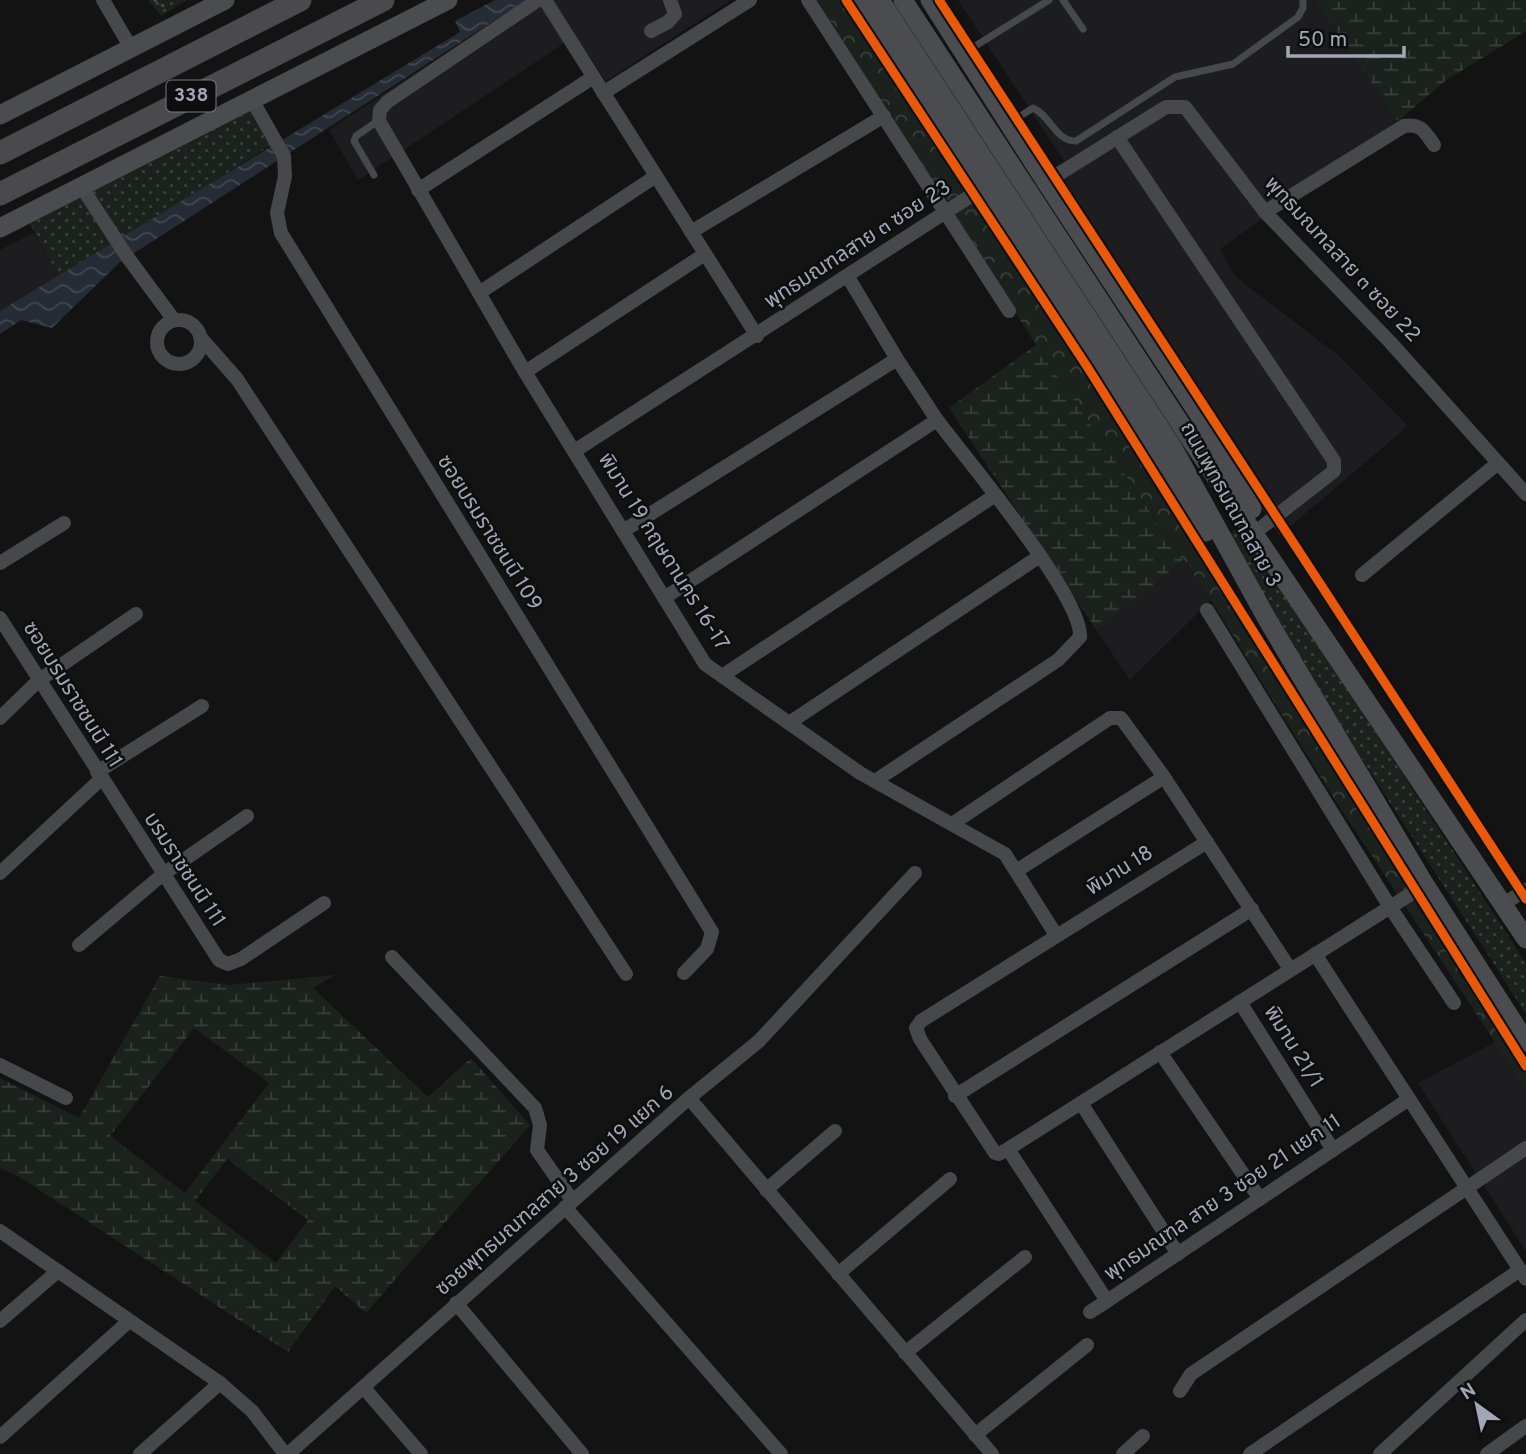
<svg xmlns="http://www.w3.org/2000/svg" width="1526" height="1454" font-family="Overpass,'Noto Sans Thai',sans-serif">
  <style>
    .built { fill: #1d1d1f }
    .grass { fill: url(#grass-dots) }
    .forest { fill: url(#forest-crowns) }
    .wetland { fill: url(#wetland-marsh); fill-rule: evenodd }
    .water { fill: url(#water-waves) }
    .lines { fill: none; stroke-linecap: round; stroke-linejoin: round }
    .path { stroke: #49494e; stroke-width: 2.5; stroke-dasharray: 3.5 5; stroke-linecap: butt }
    .service { stroke: #47484c; stroke-width: 7 }
    .minor { stroke: #47484c; stroke-width: 14 }
    .secondary { stroke: #4b4c50; stroke-width: 19 }
    .trunk { stroke: #4a4a4e; stroke-width: 23 }
    .cycleway-casing { stroke: #0e0d0f; stroke-width: 13 }
    .cycleway { stroke: #e8590c; stroke-width: 9 }
    .labels { text-anchor: middle; dominant-baseline: central; stroke-width: 5; stroke-linejoin: round; paint-order: stroke }
    .shield { fill: #0e0d0f; stroke: #767883; stroke-width: 2 }
    .shield-label { font-size: 19px; font-weight: bold; fill: #a3a6b5 }
    .street-label { font-size: 21px; fill: #a3a6b5; stroke: #0e0d0f }
  </style>
  <defs>
    <pattern id="grass-dots" width="8" height="8" patternUnits="userSpaceOnUse" patternTransform="scale(1.75)"><rect width="8" height="8" fill="#1b221d"/><path d="M2 2h.1M6 6h.1" fill="none" stroke="#393f3c" stroke-width="1.8" stroke-linecap="round"/></pattern>
    <pattern id="forest-crowns" width="20" height="18" patternUnits="userSpaceOnUse" patternTransform="scale(1.75)"><rect width="20" height="18" fill="#1b221d"/><path d="M2 6a3 3 0 1 1 6 0M12 15a3 3 0 1 1 6 0" fill="none" stroke="#393f3c"/></pattern>
    <pattern id="wetland-marsh" width="20" height="14" patternUnits="userSpaceOnUse" patternTransform="scale(1.75)"><rect width="20" height="14" fill="#1b221d"/><path d="M1 5h8M5 5V1M11 12h8M15 12V8" fill="none" stroke="#393f3c"/></pattern>
    <pattern id="water-waves" width="16" height="10" patternUnits="userSpaceOnUse" patternTransform="scale(1.75)"><rect width="16" height="10" fill="#262c35"/><path d="M0 5q4-4 8 0t8 0" fill="none" stroke="#424850"/></pattern>
  </defs>
  <rect width="100%" height="100%" fill="#131313"/>
  <g class="built">
    <path d="M526,0h205l-125,81 -31,-45 -217,144 -29,-50z"/>
    <path d="M958,0h356l84,121 -178,128 15,27 105,81 68,69 -129,110 -232,-365 17,-10z"/>
    <path d="M34,233l26,45 -60,33v-61z"/>
    <path d="M1183,560l28,40 -81,80 -33,-49z"/>
    <path d="M1501,1039l25,38v174l-108,-168z"/>
  </g>
  <g class="grass">
    <path d="M148,0h39l-26,16z"/>
    <path d="M251,111l20,34 -211,133 -30,-54z"/>
    <path d="M1241,526l285,437v51l-204,-317 -94,-162z"/>
  </g>
  <path class="forest" d="M817,0h34l209,318 466,739v32l-191,-289 -124,-200 -175,-255z"/>
  <g class="wetland">
    <path d="M1314,0h212v31l-81,50 -47,40z"/>
    <path d="M1036,345l147,215 -86,71 -148,-223z"/>
    <path d="M335,975l-22,13 115,109 43,-39 59,67 -164,188 -31,-27 -47,66 -267,-174 -21,-10v-90l79,40 81,-142 69,9zM194,1028l75,55 -84,110 -75,-57zM227,1159l81,61 -32,43 -81,-62z"/>
  </g>
  <path class="water" d="M495,0h31l-407,263 -67,65 -31,-8 -21,14v-23l460,-279 -5,-11z"/>
  <g class="lines">
    <path class="path" d="M154,0l14,9"/>
    <g class="service">
      <path d="M1063,0l20,29"/>
      <path d="M964,53l85,-53"/>
      <path d="M1011,122l22,-14c17,7 23,34 43,33l99,-64 58,-13 65,-47 5,-9v-8"/>
      <path d="M374,175l-20,-34 2,-5 22,-15"/>
    </g>
    <g class="minor">
      <path d="M103,0l28,48"/>
      <path d="M538,0l-151,102 -7,8 -1,11 146,251 180,292 155,109 145,81 51,81"/>
      <path d="M545,0l212,336"/>
      <path d="M808,0l201,311"/>
      <path d="M651,31l17,-9 7,-8 -5,-14"/>
      <path d="M603,93l147,-93"/>
      <path d="M252,100l32,56 1,20 -8,37 4,20 431,699 -5,17 -23,24"/>
      <path d="M1117,137l217,324v10l-72,56"/>
      <path d="M1046,182l120,-75h19l80,105 126,131 135,151"/>
      <path d="M81,186l45,69 48,65"/>
      <path d="M418,190l174,-112"/>
      <path d="M1265,212l139,-86c17,-3 21,6 30,19"/>
      <path d="M691,232l193,-116"/>
      <path d="M848,277l49,82"/>
      <path d="M479,293l177,-117"/>
      <circle cx="179" cy="342" r="22"/>
      <path d="M200,337l37,42 389,595"/>
      <path d="M525,372l180,-118"/>
      <path d="M576,450l407,-262"/>
      <path d="M623,531l274,-172 40,61 -273,178"/>
      <path d="M0,563l64,-40"/>
      <path d="M1362,575l136,-112"/>
      <path d="M1207,610l183,297 64,96"/>
      <path d="M0,618l219,342 9,4 13,-5 83,-56"/>
      <path d="M722,676l272,-180"/>
      <path d="M0,718l38,-37 98,-67"/>
      <path d="M789,723l251,-167"/>
      <path d="M97,772l105,-66"/>
      <path d="M875,781l183,-121 22,-23c3,-40 -114,-178 -143,-217"/>
      <path d="M952,824l158,-106h11l43,59 126,192"/>
      <path d="M1207,842l-286,179 -5,7 4,11 75,114 4,1 9,-5 417,-264"/>
      <path d="M1016,871l148,-94"/>
      <path d="M0,873l101,-94"/>
      <path d="M1503,904l23,-14"/>
      <path d="M79,945l83,-70 85,-59"/>
      <path d="M1315,954l211,325"/>
      <path d="M392,957l143,151 5,17 -3,25 35,50"/>
      <path d="M1240,1002l93,148"/>
      <path d="M1160,1052l100,147"/>
      <path d="M0,1065l66,33"/>
      <path d="M955,1096l297,-187"/>
      <path d="M689,1098l70,-57 156,-168"/>
      <path d="M1081,1103l97,151"/>
      <path d="M1008,1149l99,152 302,-202"/>
      <path d="M766,1190l69,-59"/>
      <path d="M565,1207l216,247"/>
      <path d="M0,1231l220,152 32,28 33,43"/>
      <path d="M838,1274l112,-95"/>
      <path d="M456,1303l126,151"/>
      <path d="M1090,1312l17,-11"/>
      <path d="M0,1321l58,-50"/>
      <path d="M905,1353l120,-96"/>
      <path d="M364,1388l57,66"/>
      <path d="M1180,1391l11,-17 335,-226"/>
      <path d="M975,1435l112,-90"/>
      <path d="M0,1437l128,-115"/>
      <path d="M140,1454l80,-71"/>
      <path d="M288,1454l401,-356 303,356"/>
      <path d="M1123,1454l20,-18"/>
      <path d="M1250,1454l270,-184"/>
      <path d="M1380,1454l146,-134"/>
      <path d="M1487,1454l39,-28"/>
    </g>
    <g class="secondary">
      <path d="M859,0l284,429 63,103"/>
      <path d="M880,0l293,448 94,171 158,266 101,157"/>
      <path d="M903,0l286,437 337,502"/>
      <path d="M930,0l116,182 156,237 50,90"/>
      <path d="M0,115l225,-115"/>
      <path d="M0,228l448,-228"/>
    </g>
    <g class="trunk">
      <path d="M0,153l300,-153"/>
      <path d="M0,194l383,-194"/>
    </g>
    <g class="cycleway-casing">
      <g id="cycleway">
        <path d="M846,0l242,368 438,698"/>
        <path d="M939,0l587,899"/>
      </g>
    </g>
    <use href="#cycleway" class="cycleway"/>
  </g>
  <g class="labels">
    <rect class="shield" x="166.5" y="80.5" width="49" height="31" rx="5"/>
    <g class="shield-label">
      <text x="191" y="96">338</text>
    </g>
    <g class="street-label">
      <text transform="translate(858 245) rotate(-33)">พุทธมณฑลสาย ๓ ซอย 23</text>
      <text transform="translate(1342 260) rotate(47)">พุทธมณฑลสาย ๓ ซอย 22</text>
      <text transform="translate(1230 505) rotate(61)">ถนนพุทธมณฑลสาย 3</text>
      <text transform="translate(489 533) rotate(58)">ซอยบรมราชชนนี 109</text>
      <text transform="translate(663 552) rotate(58)">พิมาน 19 กฤษดานคร 16-17</text>
      <text transform="translate(72 695) rotate(58)">ซอยบรมราชชนนี 111</text>
      <text transform="translate(184 870) rotate(57)">บรมราชชนนี 111</text>
      <text transform="translate(1120 871) rotate(-32)">พิมาน 18</text>
      <text transform="translate(1293 1047) rotate(58)">พิมาน 21/1</text>
      <text transform="translate(555 1191) rotate(-41)">ซอยพุทธมณฑลสาย 3 ซอย 19 แยก 6</text>
      <text transform="translate(1223 1198) rotate(-34)">พุทธมณฑล สาย 3 ซอย 21 แยก 11</text>
    </g>
  </g>
  <g transform="translate(1477 1405) rotate(327)" stroke="#0e0d0f" stroke-width="5" paint-order="stroke">
  <path d="M0-5L12 26L0 18L-12 26Z" fill="#a3a6b5"/>
  <text y="-10" font-size="19" font-weight="bold" text-anchor="middle" fill="#a3a6b5">N</text>
  </g>
  <path d="M1288 46v10h116v-10" fill="none" stroke="#a3a6b5" stroke-width="3.5"/>
  <text x="1298" y="46" font-size="21" fill="#a3a6b5" stroke="#0e0d0f" stroke-width="5" paint-order="stroke">50 m</text>
</svg>
